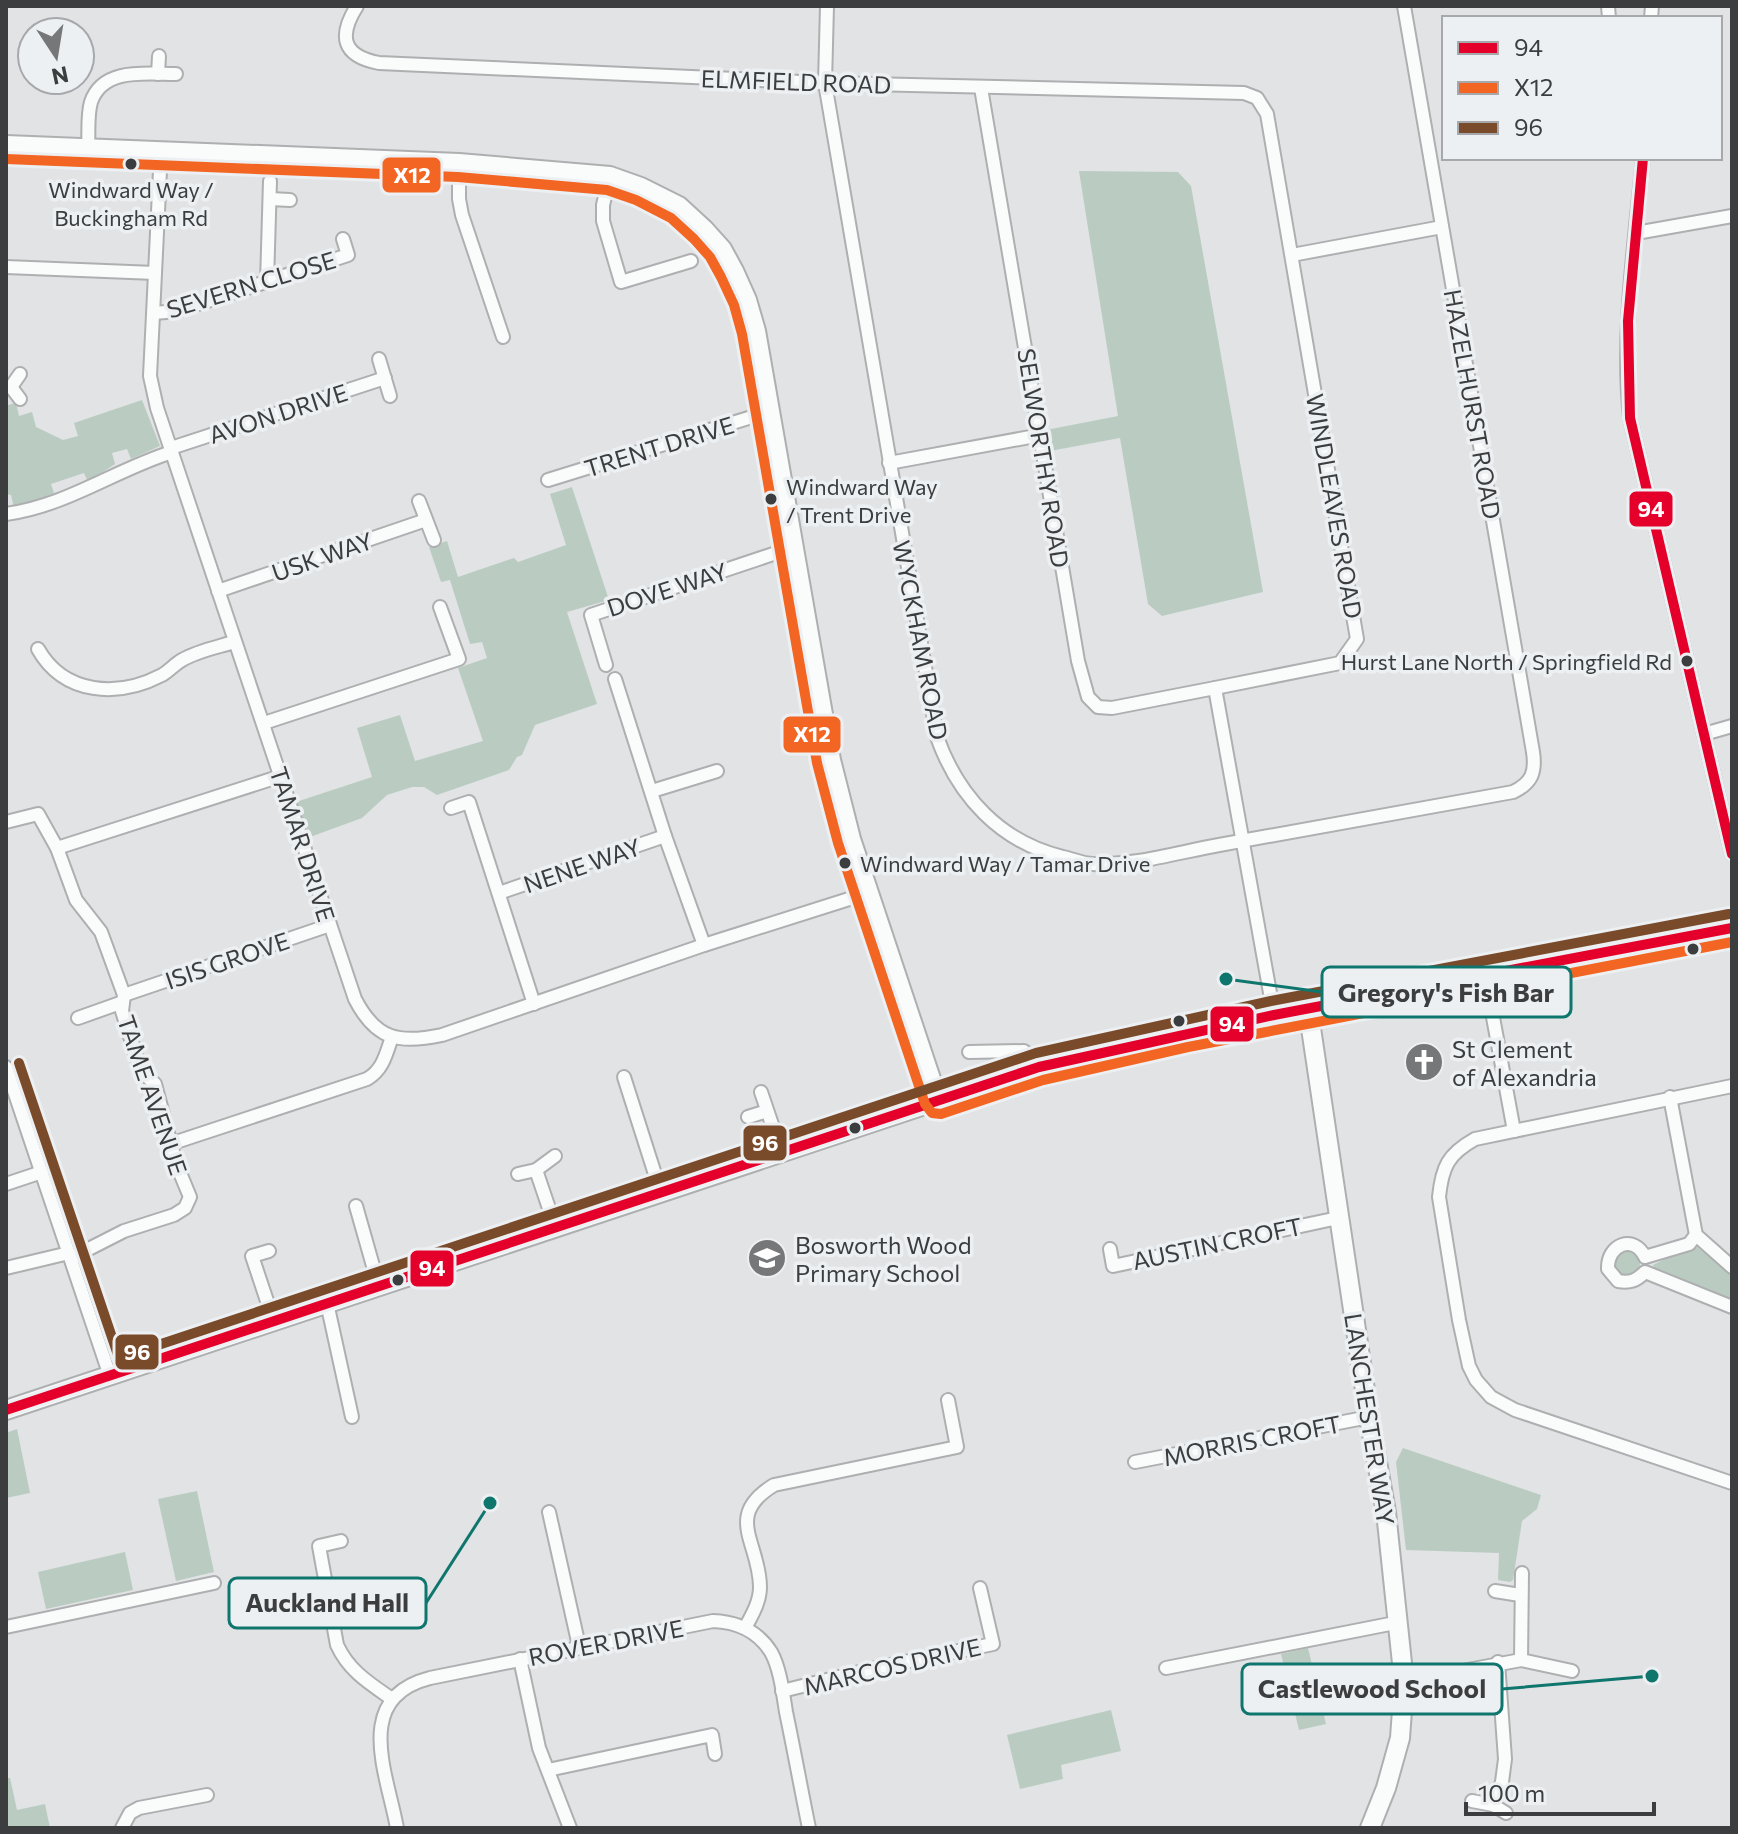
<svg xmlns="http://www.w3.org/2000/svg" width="1738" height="1834" font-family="Commissioner,sans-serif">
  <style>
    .green { fill: #baccc2 }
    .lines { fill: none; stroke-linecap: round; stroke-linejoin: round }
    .street-casing { stroke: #aeafb0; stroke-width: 16 }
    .secondary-casing { stroke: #aeafb0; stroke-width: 22 }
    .street { stroke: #fafbfb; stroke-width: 12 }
    .secondary { stroke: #fafbfb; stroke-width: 18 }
    .bus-1-casing { stroke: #edf0f3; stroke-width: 16 }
    .bus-2-casing { stroke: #edf0f3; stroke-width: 16 }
    .bus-3-casing { stroke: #edf0f3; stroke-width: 16 }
    .bus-1 { stroke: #e4002b; stroke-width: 10 }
    .bus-2 { stroke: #f26522; stroke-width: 10 }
    .bus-3 { stroke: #7a4b2a; stroke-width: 10 }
    .bus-dot { fill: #3b3d3e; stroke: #edf0f3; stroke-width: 3 }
    .labels { text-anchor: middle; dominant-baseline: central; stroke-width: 7; stroke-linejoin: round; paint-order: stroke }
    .bus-label { font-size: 22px; fill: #3b3d3e; stroke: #edf0f3; text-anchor: start }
    .street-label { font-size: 24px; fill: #3b3d3e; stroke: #edf0f3 }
    .poi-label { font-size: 24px; fill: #3b3d3e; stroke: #edf0f3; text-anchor: start }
    .leader { fill: none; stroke: #0f766e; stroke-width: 3 }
    .callout-dot { fill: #0f766e; stroke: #edf0f3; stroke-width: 3 }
    .callout { fill: #edf0f3; stroke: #0f766e; stroke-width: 3 }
    .callout-label { font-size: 26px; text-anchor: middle; font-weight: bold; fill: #3b3d3e }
    .line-badge { stroke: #edf0f3; stroke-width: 3 }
    .badge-label { font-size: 22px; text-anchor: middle; font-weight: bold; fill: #fff }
  </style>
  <rect width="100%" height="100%" fill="#e1e3e5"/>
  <g class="green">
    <path d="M1079,171l99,1 13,14 72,406 -101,24 -14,-12 -28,-166 -70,13 -4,-21 72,-14z"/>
    <path d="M6,399l2,6 8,-2 3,13 13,-4 4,15 27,13 15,-4 -4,-13 68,-23 18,46 -29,13 -4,-10 -15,4 3,11 -27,18 -4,-9 -33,11 3,9 -40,15 -3,-13 -5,-1z"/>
    <path d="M572,487l37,113 -42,12 30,92 -62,21 -13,30 -5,2 -8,13 -72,25 -13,-8h-12l-25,8 -25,23 -52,19 -14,-35 76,-25 -15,-49 43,-13 15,46 68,-20 -25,-73 29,-10 -5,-16 -12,2 -20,-64 -9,2 -12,-35 18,-6 11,36 56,-19 4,4 48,-17 -16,-51z"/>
    <path d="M1697,1247l35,26v29l-77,-31 -2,-6 28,-14z"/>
    <circle cx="1627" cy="1264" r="13"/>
    <path d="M17,1429l13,64 -24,5v-65z"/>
    <path d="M1403,1448l138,47 -4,14 -15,12 -9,59 -3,2 -12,-2 1,-27 -93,-3 -10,-88z"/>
    <path d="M197,1491l17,81 -38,9 -18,-82z"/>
    <path d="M125,1552l8,38 -87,19 -8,-37z"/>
    <path d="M1308,1648l18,76 -27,6 -18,-76z"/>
    <path d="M1111,1710l10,41 -60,14 2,14 -43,10 -13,-54z"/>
    <path d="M6,1778h4l7,32 28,-6 5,24 -44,-1z"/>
  </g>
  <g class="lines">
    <g class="street-casing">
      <g id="street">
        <path d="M357,6c-19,30 -15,50 22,57l446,20 419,10 13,5 10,16 90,525 -17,24 -125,25 59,327"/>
        <path d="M827,6l-2,77 112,654c21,59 63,105 126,120 10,2 20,7 30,7 41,2 86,-12 126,-19 98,-17 196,-35 294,-53 19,-9 23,-20 20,-40l-129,-746"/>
        <path d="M1608,6l1,12"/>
        <path d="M1651,18l1,-12"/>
        <path d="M158,74l1,-18"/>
        <path d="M981,88l97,573 10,36 10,10 14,1 103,-20"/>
        <path d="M88,147c1,-15 -1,-31 3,-45 12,-35 55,-28 85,-28"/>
        <path d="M161,150l-11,226 7,32 198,591c21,41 44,45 87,36l262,-90 164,-52"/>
        <path d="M1643,158c-8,86 -22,175 -13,260l102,436"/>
        <path d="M459,163v36l3,16 41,122"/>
        <path d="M610,176l-7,29v16l18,61 70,-21"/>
        <path d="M270,199l20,1"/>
        <path d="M1636,233l96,-17"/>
        <path d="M1292,255l150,-28"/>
        <path d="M6,267l149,6"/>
        <path d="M267,282l3,-101"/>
        <path d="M154,313l23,-2 171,-56 -5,-16"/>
        <path d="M379,359l11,37"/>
        <path d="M20,399l-9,-12 9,-13"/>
        <path d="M171,448l214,-70"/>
        <path d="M889,463l152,-28"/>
        <path d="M548,480l223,-69"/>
        <path d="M419,501l15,39"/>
        <path d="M6,514c60,-8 109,-44 166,-62"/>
        <path d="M218,591l208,-71"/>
        <path d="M38,649c26,46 80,49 124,26 7,-4 13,-11 20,-15 15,-9 36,-13 52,-18"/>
        <path d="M606,665l-15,-50 203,-68"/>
        <path d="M615,679l50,157 39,109"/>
        <path d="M264,723l195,-64 -19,-52"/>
        <path d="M1704,734l28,-8"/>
        <path d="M652,791l65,-20"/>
        <path d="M451,808l18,-6 65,202"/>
        <path d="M6,822l32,-8 19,34 19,52 25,32 23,63 -2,16 19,60 14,13 21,79 14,34 -5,11 -11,7 -50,16 -53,27"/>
        <path d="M57,848l224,-72"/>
        <path d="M499,893l166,-57"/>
        <path d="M1485,974l29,157"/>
        <path d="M124,995l206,-70"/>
        <path d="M78,1018l45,-16"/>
        <path d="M969,1052l55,-1 15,16"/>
        <path d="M6,1067l104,309"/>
        <path d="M624,1077l37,116"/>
        <path d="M1732,1086l-257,53c-27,15 -33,28 -36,58l20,123 10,46 7,14 15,17 24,13 217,73"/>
        <path d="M761,1092l20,59"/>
        <path d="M1670,1097l26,138 36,32"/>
        <path d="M748,1117l19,-6"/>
        <path d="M170,1144l197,-65c16,-9 19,-25 25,-42"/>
        <path d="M536,1170l20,59"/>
        <path d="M518,1174l18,-4 19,-14"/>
        <path d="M6,1184l36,-12"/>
        <path d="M356,1206l23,81"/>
        <path d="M1696,1235l-7,9 -44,13c-11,-23 -38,-13 -37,12l10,12c12,2 18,0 27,-9l87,35"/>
        <path d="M1110,1249l3,17 225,-48"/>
        <path d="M269,1251l-17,5 22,66"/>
        <path d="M6,1268l63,-15"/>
        <path d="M327,1303l25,114"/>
        <path d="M1135,1462l234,-45"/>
        <path d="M549,1512l30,134"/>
        <path d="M341,1541l-22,5 18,99c12,26 32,38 55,54"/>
        <path d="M1495,1591l25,4"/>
        <path d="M6,1627l208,-44"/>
        <path d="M745,1628c7,-13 15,-26 15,-41 0,-44 -37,-71 14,-102l183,-38 -9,-47"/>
        <path d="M520,1659l19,89 31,80"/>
        <path d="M1521,1660l1,-87"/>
        <path d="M1498,1662l7,97 -3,23 -9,23 13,8"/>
        <path d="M1166,1668l234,-46"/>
        <path d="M1404,1682l117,-22 51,11"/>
        <path d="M782,1691l98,-24 113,-23 -13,-56"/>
        <path d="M548,1770l164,-35 3,19"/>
        <path d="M1472,1801l21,4"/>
        <path d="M122,1828l8,-15 9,-5 68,-13"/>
        <path d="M397,1828c-10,-55 -45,-130 33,-150l283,-57c24,1 44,9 58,31 9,16 12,41 15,60 8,38 15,77 23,116"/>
      </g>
    </g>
    <g class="secondary-casing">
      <g id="secondary">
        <path d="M6,145l453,18 151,13 31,11 38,19 25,23 18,20 12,22 13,29 9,31 75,429 20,79 87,261"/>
        <path d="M1308,1008l61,409 17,95 18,170 -4,56 -14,50 -16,40"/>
        <path d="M6,1410l1033,-343 235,-52 458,-87"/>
      </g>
    </g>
    <use href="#street" class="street"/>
    <use href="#secondary" class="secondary"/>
    <g class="bus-1-casing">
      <g id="bus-1">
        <path d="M1643,158l-15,163 2,97 102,436"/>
        <path d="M6,1410l1033,-343 235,-52 458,-87"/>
      </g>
    </g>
    <g class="bus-2-casing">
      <path id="bus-2" d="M6,159l452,18 149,13 29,10 35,18 23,21 16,18 11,20 13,28 8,29 75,429 21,80 87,261 7,9 9,1 102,-34 145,-33 544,-105"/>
    </g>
    <g class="bus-3-casing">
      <path id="bus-3" d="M19,1063l100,295 917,-305 235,-52 458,-87"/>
    </g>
    <use href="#bus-1" class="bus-1"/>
    <use href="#bus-2" class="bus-2"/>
    <use href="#bus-3" class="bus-3"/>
  </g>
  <defs>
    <g id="church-disc" transform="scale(2)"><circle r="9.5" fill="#757778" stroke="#edf0f3"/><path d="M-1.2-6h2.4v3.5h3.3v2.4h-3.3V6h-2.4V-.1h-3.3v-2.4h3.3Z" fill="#fff"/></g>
    <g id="school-disc" transform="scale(2)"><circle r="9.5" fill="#757778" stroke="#edf0f3"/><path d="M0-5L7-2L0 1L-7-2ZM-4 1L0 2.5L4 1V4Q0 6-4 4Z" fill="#fff"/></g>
  </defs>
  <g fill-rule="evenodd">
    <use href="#church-disc" x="1424" y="1062"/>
    <use href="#school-disc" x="767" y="1258"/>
  </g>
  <g class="bus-dot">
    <circle cx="131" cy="164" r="7"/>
    <circle cx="771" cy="499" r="7"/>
    <circle cx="1687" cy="661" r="7"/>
    <circle cx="845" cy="863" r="7"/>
    <circle cx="1693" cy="949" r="7"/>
    <circle cx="1179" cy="1021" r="7"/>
    <circle cx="855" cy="1128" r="7"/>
    <circle cx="398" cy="1280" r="7"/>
  </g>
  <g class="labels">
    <g class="bus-label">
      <text x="131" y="189" text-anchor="middle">Windward Way /<tspan x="131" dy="28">Buckingham Rd</tspan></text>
      <text x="786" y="486">Windward Way<tspan x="786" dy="28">/ Trent Drive</tspan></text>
      <text x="1672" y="661" text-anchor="end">Hurst Lane North / Springfield Rd</text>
      <text x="860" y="863">Windward Way / Tamar Drive</text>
    </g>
    <g class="street-label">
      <text transform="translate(796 81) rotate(2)">ELMFIELD ROAD</text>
      <text transform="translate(251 284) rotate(-17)">SEVERN CLOSE</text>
      <text transform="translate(1473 404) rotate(80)">HAZELHURST ROAD</text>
      <text transform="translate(278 413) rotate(-18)">AVON DRIVE</text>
      <text transform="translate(659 446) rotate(-17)">TRENT DRIVE</text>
      <text transform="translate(1044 458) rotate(81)">SELWORTHY ROAD</text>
      <text transform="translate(1335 506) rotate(80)">WINDLEAVES ROAD</text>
      <text transform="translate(322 556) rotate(-19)">USK WAY</text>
      <text transform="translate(667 589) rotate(-18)">DOVE WAY</text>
      <text transform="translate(921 640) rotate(79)">WYCKHAM ROAD</text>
      <text transform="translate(303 844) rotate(72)">TAMAR DRIVE</text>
      <text transform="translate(582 865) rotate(-19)">NENE WAY</text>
      <text transform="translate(227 960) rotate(-19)">ISIS GROVE</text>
      <text transform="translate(153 1095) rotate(71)">TAME AVENUE</text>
      <text transform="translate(1217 1243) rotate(-12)">AUSTIN CROFT</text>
      <text transform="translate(1370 1419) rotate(81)">LANCHESTER WAY</text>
      <text transform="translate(1252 1440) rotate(-11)">MORRIS CROFT</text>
      <text transform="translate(606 1642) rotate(-11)">ROVER DRIVE</text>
      <text transform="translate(892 1666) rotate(-13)">MARCOS DRIVE</text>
    </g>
    <g class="poi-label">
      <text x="1452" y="1048">St Clement<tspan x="1452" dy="28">of Alexandria</tspan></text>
      <text x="795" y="1244">Bosworth Wood<tspan x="795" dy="28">Primary School</tspan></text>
    </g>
  </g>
  <path class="leader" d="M1226 979L1322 992M490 1503L426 1603M1652 1676L1502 1689"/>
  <g class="callout-dot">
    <circle cx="1226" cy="979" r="8"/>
    <circle cx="490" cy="1503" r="8"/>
    <circle cx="1652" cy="1676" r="8"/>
  </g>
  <g class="callout">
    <rect x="1322" y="967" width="249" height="50" rx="8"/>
    <rect x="229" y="1578" width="197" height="50" rx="8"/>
    <rect x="1242" y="1664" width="260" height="50" rx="8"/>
  </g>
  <g class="callout-label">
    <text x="1446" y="1002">Gregory's Fish Bar</text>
    <text x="327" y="1612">Auckland Hall</text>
    <text x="1372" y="1698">Castlewood School</text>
  </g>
  <g class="line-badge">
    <rect x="381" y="156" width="61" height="38" rx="8" fill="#f26522"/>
    <rect x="1628" y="490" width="46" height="38" rx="8" fill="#e4002b"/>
    <rect x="782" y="715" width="60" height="39" rx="8" fill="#f26522"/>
    <rect x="1209" y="1005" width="46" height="38" rx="8" fill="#e4002b"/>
    <rect x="742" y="1124" width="46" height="38" rx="8" fill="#7a4b2a"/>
    <rect x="409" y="1249" width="46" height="39" rx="8" fill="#e4002b"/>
    <rect x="114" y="1333" width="46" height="38" rx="8" fill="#7a4b2a"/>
  </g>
  <g class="badge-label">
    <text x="412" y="183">X12</text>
    <text x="1651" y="517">94</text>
    <text x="812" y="742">X12</text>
    <text x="1232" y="1032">94</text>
    <text x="765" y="1151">96</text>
    <text x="432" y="1276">94</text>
    <text x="137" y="1360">96</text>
  </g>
  <rect width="1738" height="1834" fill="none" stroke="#3b3d3e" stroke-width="16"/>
  <rect x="1442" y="16" width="280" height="144" fill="#edf0f3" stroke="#a6a8ab" stroke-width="2"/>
  <rect x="1458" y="42" width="40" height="12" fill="#e4002b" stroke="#a6a8ab" stroke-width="2"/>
  <text x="1514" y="56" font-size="24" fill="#3b3d3e">94</text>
  <rect x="1458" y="82" width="40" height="12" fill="#f26522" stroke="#a6a8ab" stroke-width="2"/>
  <text x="1514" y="96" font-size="24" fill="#3b3d3e">X12</text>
  <rect x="1458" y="122" width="40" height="12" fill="#7a4b2a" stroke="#a6a8ab" stroke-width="2"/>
  <text x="1514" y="136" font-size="24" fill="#3b3d3e">96</text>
  <g transform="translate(56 56) rotate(168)"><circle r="38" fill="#edf0f3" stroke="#a6a8ab" stroke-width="2"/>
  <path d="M0-6L14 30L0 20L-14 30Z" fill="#757778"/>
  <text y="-12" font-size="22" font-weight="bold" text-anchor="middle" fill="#3b3d3e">N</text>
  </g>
  <path d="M1466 1802v12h188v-12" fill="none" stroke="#3b3d3e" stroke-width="4"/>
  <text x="1478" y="1802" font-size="24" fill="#3b3d3e" stroke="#edf0f3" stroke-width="6" paint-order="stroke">100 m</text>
</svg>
